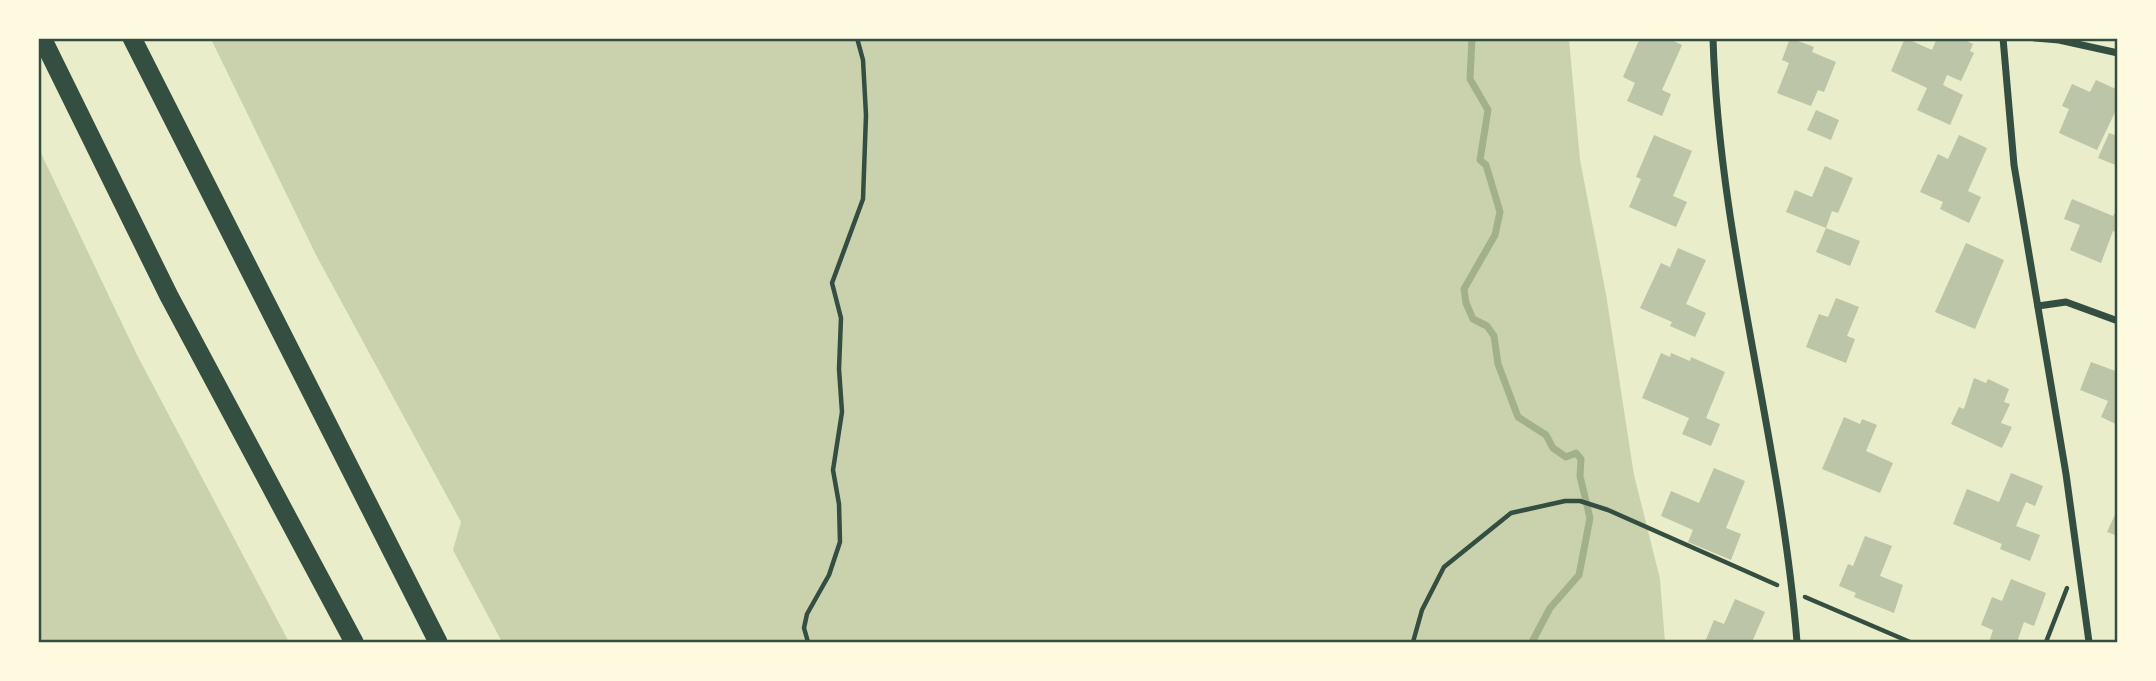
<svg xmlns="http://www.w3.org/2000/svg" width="2156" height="681" font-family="Quicksand,sans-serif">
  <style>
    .green { fill: #cad2ad }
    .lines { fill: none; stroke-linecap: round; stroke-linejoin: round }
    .stream { stroke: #a3b18a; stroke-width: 7 }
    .building { fill: #bcc5a7 }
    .path { stroke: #344e41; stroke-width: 4.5 }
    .minor { stroke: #344e41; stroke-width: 7 }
    .trunk { stroke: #344e41; stroke-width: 19 }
    .neatline { fill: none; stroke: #344e41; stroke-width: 2.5 }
  </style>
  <rect width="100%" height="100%" fill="#e9edc9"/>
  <g class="green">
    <path d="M211,39h1358l11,121 26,134 28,181 26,104 5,63h-1163l-49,-92 8,-28 -145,-267z"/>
    <path d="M38,147l99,208 152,287h-250z"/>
  </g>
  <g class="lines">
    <path class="stream" d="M1472,38l-2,41 18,31 -8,50 6,5 14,47 -5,23 -31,54 2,14 7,16 14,7 7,10 4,28 20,53 28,18 7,13 13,9 10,-4 5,6 -1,17 10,42 -11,57 -29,33 -18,34"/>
  </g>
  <g class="building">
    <path d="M1640,38h28l14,7 -20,45 9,4 -9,22 -35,-15 8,-18 -12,-6z"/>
    <path d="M1790,38l24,9 -2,5 24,10 -12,30 -6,-2 -7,16 -34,-13 12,-30 -7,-3z"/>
    <path d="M1905,38l27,12 5,-12h24l12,6 -3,7 4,2 -13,28 -14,-6 -4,10 20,10 -13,30 -33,-15 10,-22 -36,-17z"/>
    <path d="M2096,80l22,10v16l-21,44 -38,-17 10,-24 -7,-3 10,-22 18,8z"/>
    <path d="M1816,110l23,10 -8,20 -24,-10z"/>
    <path d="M2109,133l9,3v30l-20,-8z"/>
    <path d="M1654,135l38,16 -19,45 14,6 -11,25 -47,-20 12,-28 -5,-2z"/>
    <path d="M1959,135l28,13 -19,43 13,6 -12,26 -29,-14 3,-7 -23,-10 18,-38 10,5z"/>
    <path d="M1825,166l28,12 -15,35 -6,-2 -6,17 -40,-16 9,-22 17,7z"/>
    <path d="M2072,199l41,17 5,-10v27l-5,-2 -12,32 -31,-13 10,-25 -16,-6z"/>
    <path d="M1826,228l34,13 -10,25 -34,-14z"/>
    <path d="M1966,243l38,17 -29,69 -40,-17z"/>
    <path d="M1678,248l28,12 -20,44 20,9 -11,24 -25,-11 2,-4 -32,-14 21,-45 9,4z"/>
    <path d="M1836,298l23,9 -12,29 8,3 -9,24 -40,-16 13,-33 9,3z"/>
    <path d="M1661,353l9,4 1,-4 19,8 1,-4 34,15 -19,46 14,6 -9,22 -29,-12 7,-16 -47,-20z"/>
    <path d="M2091,362l27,10v53l-17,-8 7,-16 -28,-11z"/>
    <path d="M1974,378l12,5 2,-4 21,10 -5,13 6,2 -9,19 11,4 -10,21 -51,-24 8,-17 5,2z"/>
    <path d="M1844,417l16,7 2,-5 15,6 -11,26 27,12 -13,30 -58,-24z"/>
    <path d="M1714,468l31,13 -19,47 15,6 -10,26 -43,-18 5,-12 -32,-14 10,-25 28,12z"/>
    <path d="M2011,473l32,13 -8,20 -9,-4 -10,24 24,9 -10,26 -30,-12 2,-5 -49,-20 14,-35 32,13z"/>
    <path d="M2118,508v28l-11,-4z"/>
    <path d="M1865,536l27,10 -12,30 23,9 -9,28 -40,-16 2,-4 -17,-7 9,-22 5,2z"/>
    <path d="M2011,579l35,14 -12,33 -10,-4 -6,17 3,3h-32l4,-12 -12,-5 11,-28 10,4z"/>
    <path d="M1735,599l30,13 -13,30h-47l9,-22 10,4z"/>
  </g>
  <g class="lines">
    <g class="path">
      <path d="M1805,597l105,45"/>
      <path d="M808,642l-4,-14 3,-14 22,-39 11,-33 -1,-38 -6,-34 9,-58 -3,-43 2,-51 -9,-35 31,-84 3,-84 -3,-55 -6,-22"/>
      <path d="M1413,642l9,-32 22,-43 67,-54 54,-12h15l28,9 169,75"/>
      <path d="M2046,642l21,-54"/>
    </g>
    <g class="minor">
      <path d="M1713,38c6,204 68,402 84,604"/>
      <path d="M2003,38l11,127 52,309 23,168"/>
      <path d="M2035,38l24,2 59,13"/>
      <path d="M2038,306l28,-4 52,19"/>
    </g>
    <g class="trunk">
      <path d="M42,38l127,258 185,346"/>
      <path d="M132,38l306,604"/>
    </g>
  </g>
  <rect width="2156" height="681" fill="none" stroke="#fefae0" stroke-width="80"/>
  <rect x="40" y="40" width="2076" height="601" class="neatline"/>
</svg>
